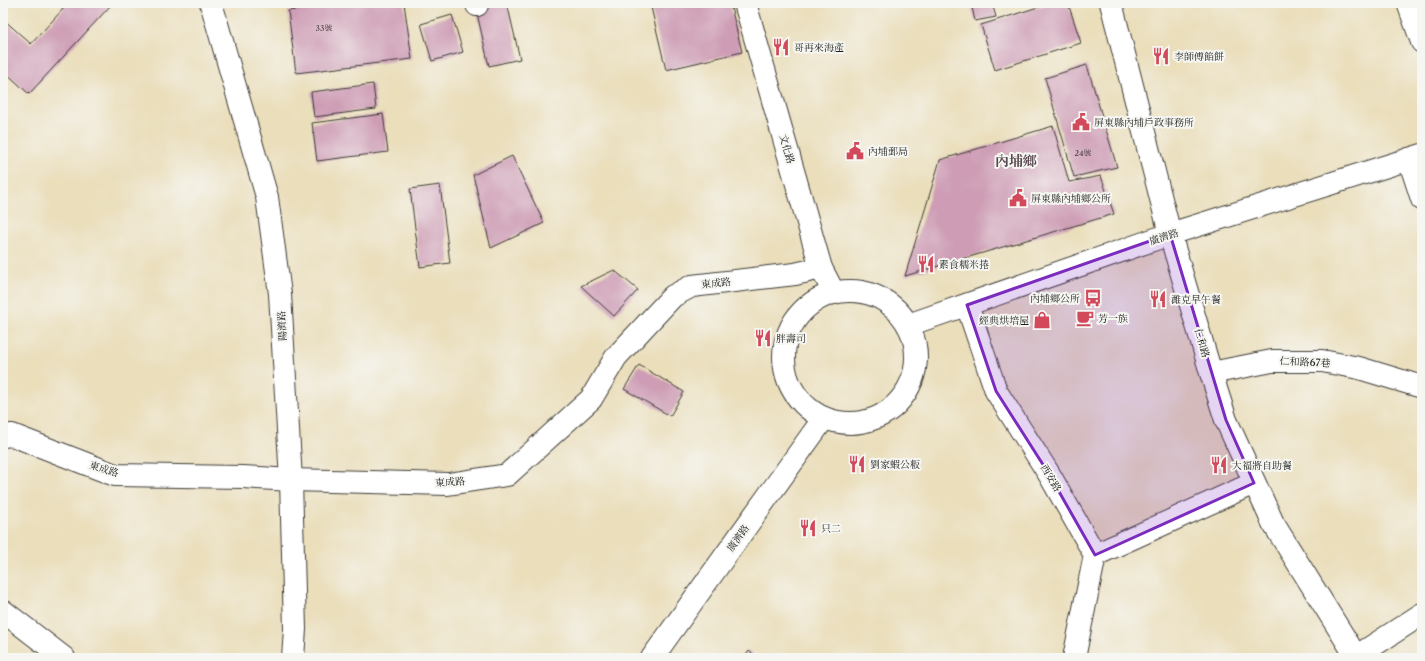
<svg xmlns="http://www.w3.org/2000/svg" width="1425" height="661" font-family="'Libre Caslon Text','Noto Serif TC',serif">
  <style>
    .building { fill: #ce9db5 }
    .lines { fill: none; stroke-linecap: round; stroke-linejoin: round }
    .minor-casing { stroke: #3b3934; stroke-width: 24 }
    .major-casing { stroke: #3b3934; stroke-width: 24 }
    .minor { stroke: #fff; stroke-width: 22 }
    .major { stroke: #fff; stroke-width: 22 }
    .marked { fill: #7b2cbf; fill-opacity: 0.2; stroke: #7b2cbf; stroke-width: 3; stroke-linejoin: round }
    .labels { text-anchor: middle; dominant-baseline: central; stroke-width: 4; stroke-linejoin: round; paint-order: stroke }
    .number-label { font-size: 8px; fill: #483c42 }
    .poi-label { font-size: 10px; fill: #1c1c1c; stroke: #f6f6f2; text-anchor: start }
    .street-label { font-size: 10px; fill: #1c1c1c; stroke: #f6f6f2 }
    .district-label { font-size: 14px; font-weight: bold; fill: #5a4952; stroke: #f6f6f2 }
  </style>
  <rect width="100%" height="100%" fill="#f6f6f2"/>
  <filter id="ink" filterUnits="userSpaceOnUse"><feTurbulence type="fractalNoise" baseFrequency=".025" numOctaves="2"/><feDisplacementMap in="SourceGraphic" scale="8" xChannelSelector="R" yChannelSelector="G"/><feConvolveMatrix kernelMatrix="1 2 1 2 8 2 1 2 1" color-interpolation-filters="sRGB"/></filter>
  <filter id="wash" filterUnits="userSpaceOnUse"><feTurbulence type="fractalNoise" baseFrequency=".012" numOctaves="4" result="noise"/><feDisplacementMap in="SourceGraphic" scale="16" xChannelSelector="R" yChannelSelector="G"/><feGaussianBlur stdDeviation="0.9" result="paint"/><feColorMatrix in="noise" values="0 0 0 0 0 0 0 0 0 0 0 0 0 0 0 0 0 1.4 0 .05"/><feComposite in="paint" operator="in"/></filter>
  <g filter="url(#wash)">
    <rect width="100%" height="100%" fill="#eadebb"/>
    <g id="blocks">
      <g class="building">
        <path d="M59,3h52l1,1 -83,90 -26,-24v-51l28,25 33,-36z"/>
        <path d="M351,3h53l8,56 -116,14 -8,-62z"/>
        <path d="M502,3h5l13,56 -31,7 -13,-57z"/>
        <path d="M650,3h80l12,49 -76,18z"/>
        <path d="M971,3h21l4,14 -21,4z"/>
        <path d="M1051,3h17l13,40 -86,27 -14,-45z"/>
        <path d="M452,15l11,37 -31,9 -11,-37z"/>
        <path d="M1087,65l30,102 -43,10 -29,-99z"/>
        <path d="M373,84l3,25 -62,8 -3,-25z"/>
        <path d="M383,114l5,38 -71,9 -5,-38z"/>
        <path d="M1053,126l16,56 32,-6 13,38 -209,62 35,-116z"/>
        <path d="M512,156l32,67 -53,25 -18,-73z"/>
        <path d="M440,185l10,78 -30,4 -10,-78z"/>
        <path d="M614,270l24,20 -24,26 -33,-30z"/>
        <path d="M639,365l45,27 -14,24 -46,-27z"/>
        <path d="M749,651l8,7h-13z"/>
      </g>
    </g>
  </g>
  <g filter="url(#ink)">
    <use href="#blocks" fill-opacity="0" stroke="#3b3934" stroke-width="1"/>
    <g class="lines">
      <g class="minor-casing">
        <g id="minor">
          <path d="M211,3l56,194 13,97 11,186 4,149 -2,29"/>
          <path d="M476,3l1,2"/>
          <path d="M745,3l76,265 13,25"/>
          <path d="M1111,3l59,231 41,139 15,47 47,103 84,135"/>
          <path d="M1408,3l14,39"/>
          <path d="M1409,159l13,40"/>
          <path d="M967,305l29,86 53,83 46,81 -21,103"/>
          <path d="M1211,373l61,-12h50l37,7 63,19"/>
          <path d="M3,436l9,-1 103,40 128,2 48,3 157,4 59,-9 84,-76 25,-42 57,-61 19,-10 103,-12 26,-6"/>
          <path d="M1095,555l159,-72"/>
          <path d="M3,611l61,47"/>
          <path d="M1354,658l68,-44"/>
        </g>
      </g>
      <g class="major-casing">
        <g id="major">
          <circle cx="850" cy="357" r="66"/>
          <path d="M908,325l262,-91 252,-79"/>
          <path d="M652,658l172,-240"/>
        </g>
      </g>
      <use href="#minor" class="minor"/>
      <use href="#major" class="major"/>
    </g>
  </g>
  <path class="marked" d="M1170,234l56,186 28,63 -159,72 -46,-81 -53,-83 -29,-86z"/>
  <defs>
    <g id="restaurant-bare" transform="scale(1.38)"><path d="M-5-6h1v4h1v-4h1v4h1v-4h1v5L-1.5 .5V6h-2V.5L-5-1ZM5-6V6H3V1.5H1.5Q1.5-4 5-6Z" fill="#d1495b" stroke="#f6f6f2" stroke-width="2.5" paint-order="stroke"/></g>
    <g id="civic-bare" transform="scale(1.38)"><path d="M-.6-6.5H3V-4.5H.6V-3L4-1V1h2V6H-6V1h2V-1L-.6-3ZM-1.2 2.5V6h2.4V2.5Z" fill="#d1495b" stroke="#f6f6f2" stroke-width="2.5" paint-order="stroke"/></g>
    <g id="bus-bare" transform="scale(1.38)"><path d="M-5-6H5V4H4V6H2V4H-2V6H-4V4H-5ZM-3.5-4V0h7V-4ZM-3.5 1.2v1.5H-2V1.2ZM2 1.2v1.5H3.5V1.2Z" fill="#d1495b" stroke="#f6f6f2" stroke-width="2.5" paint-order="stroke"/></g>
    <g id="cafe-bare" transform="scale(1.38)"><path d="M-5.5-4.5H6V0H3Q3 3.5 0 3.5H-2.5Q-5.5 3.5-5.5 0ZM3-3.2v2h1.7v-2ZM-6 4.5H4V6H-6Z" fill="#d1495b" stroke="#f6f6f2" stroke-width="2.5" paint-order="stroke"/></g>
    <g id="shop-bare" transform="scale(1.38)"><path d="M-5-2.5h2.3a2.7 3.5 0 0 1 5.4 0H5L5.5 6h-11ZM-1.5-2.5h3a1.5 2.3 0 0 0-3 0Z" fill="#d1495b" stroke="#f6f6f2" stroke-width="2.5" paint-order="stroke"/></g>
  </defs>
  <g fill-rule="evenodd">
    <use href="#restaurant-bare" x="781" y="47"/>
    <use href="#restaurant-bare" x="1161" y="56"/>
    <use href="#civic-bare" x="1081" y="122"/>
    <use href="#civic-bare" x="855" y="151"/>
    <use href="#civic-bare" x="1018" y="198"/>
    <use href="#restaurant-bare" x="926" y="264"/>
    <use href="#bus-bare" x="1093" y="298"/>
    <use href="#restaurant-bare" x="1158" y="299"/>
    <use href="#cafe-bare" x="1085" y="318"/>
    <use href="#shop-bare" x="1042" y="320"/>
    <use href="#restaurant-bare" x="763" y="338"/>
    <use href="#restaurant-bare" x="857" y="464"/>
    <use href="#restaurant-bare" x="1219" y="465"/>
    <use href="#restaurant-bare" x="808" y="528"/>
  </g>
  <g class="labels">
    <g class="number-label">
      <text x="324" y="28">33號</text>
      <text x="1083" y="153">24號</text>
    </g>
    <g class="poi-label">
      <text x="794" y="47">哥再來海產</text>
      <text x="1174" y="56">李師傅餡餅</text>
      <text x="1094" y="122">屏東縣內埔戶政事務所</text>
      <text x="868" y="151">內埔郵局</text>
      <text x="1031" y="198">屏東縣內埔鄉公所</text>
      <text x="939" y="264">素食糯米捲</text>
      <text x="1080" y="298" text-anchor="end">內埔鄉公所</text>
      <text x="1171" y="299">濰克早午餐</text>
      <text x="1098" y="318">芳一族</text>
      <text x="1029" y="320" text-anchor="end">經典烘培屋</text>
      <text x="776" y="338">胖壽司</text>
      <text x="870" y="464">劉家蝦公粄</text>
      <text x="1232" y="465">大福將自助餐</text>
      <text x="821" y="528">只二</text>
    </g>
    <g class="street-label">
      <text transform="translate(787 149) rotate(74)">文化路</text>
      <text transform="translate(1164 237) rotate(-18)">廣濟路</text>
      <text transform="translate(716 283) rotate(-6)">東成路</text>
      <text transform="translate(282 326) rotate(-93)">陽濟路</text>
      <text transform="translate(1202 343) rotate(74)">仁和路</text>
      <text transform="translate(1305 362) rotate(3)">仁和路67巷</text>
      <text transform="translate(104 469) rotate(18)">東成路</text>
      <text transform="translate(1051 478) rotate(59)">西安路</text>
      <text transform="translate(450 482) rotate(-4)">東成路</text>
      <text transform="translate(738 538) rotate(-54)">廣濟路</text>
    </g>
    <g class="district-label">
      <text x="1016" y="161">內埔鄉</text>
    </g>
  </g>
  <rect width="1425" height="661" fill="none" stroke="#f6f6f2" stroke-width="16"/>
</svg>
